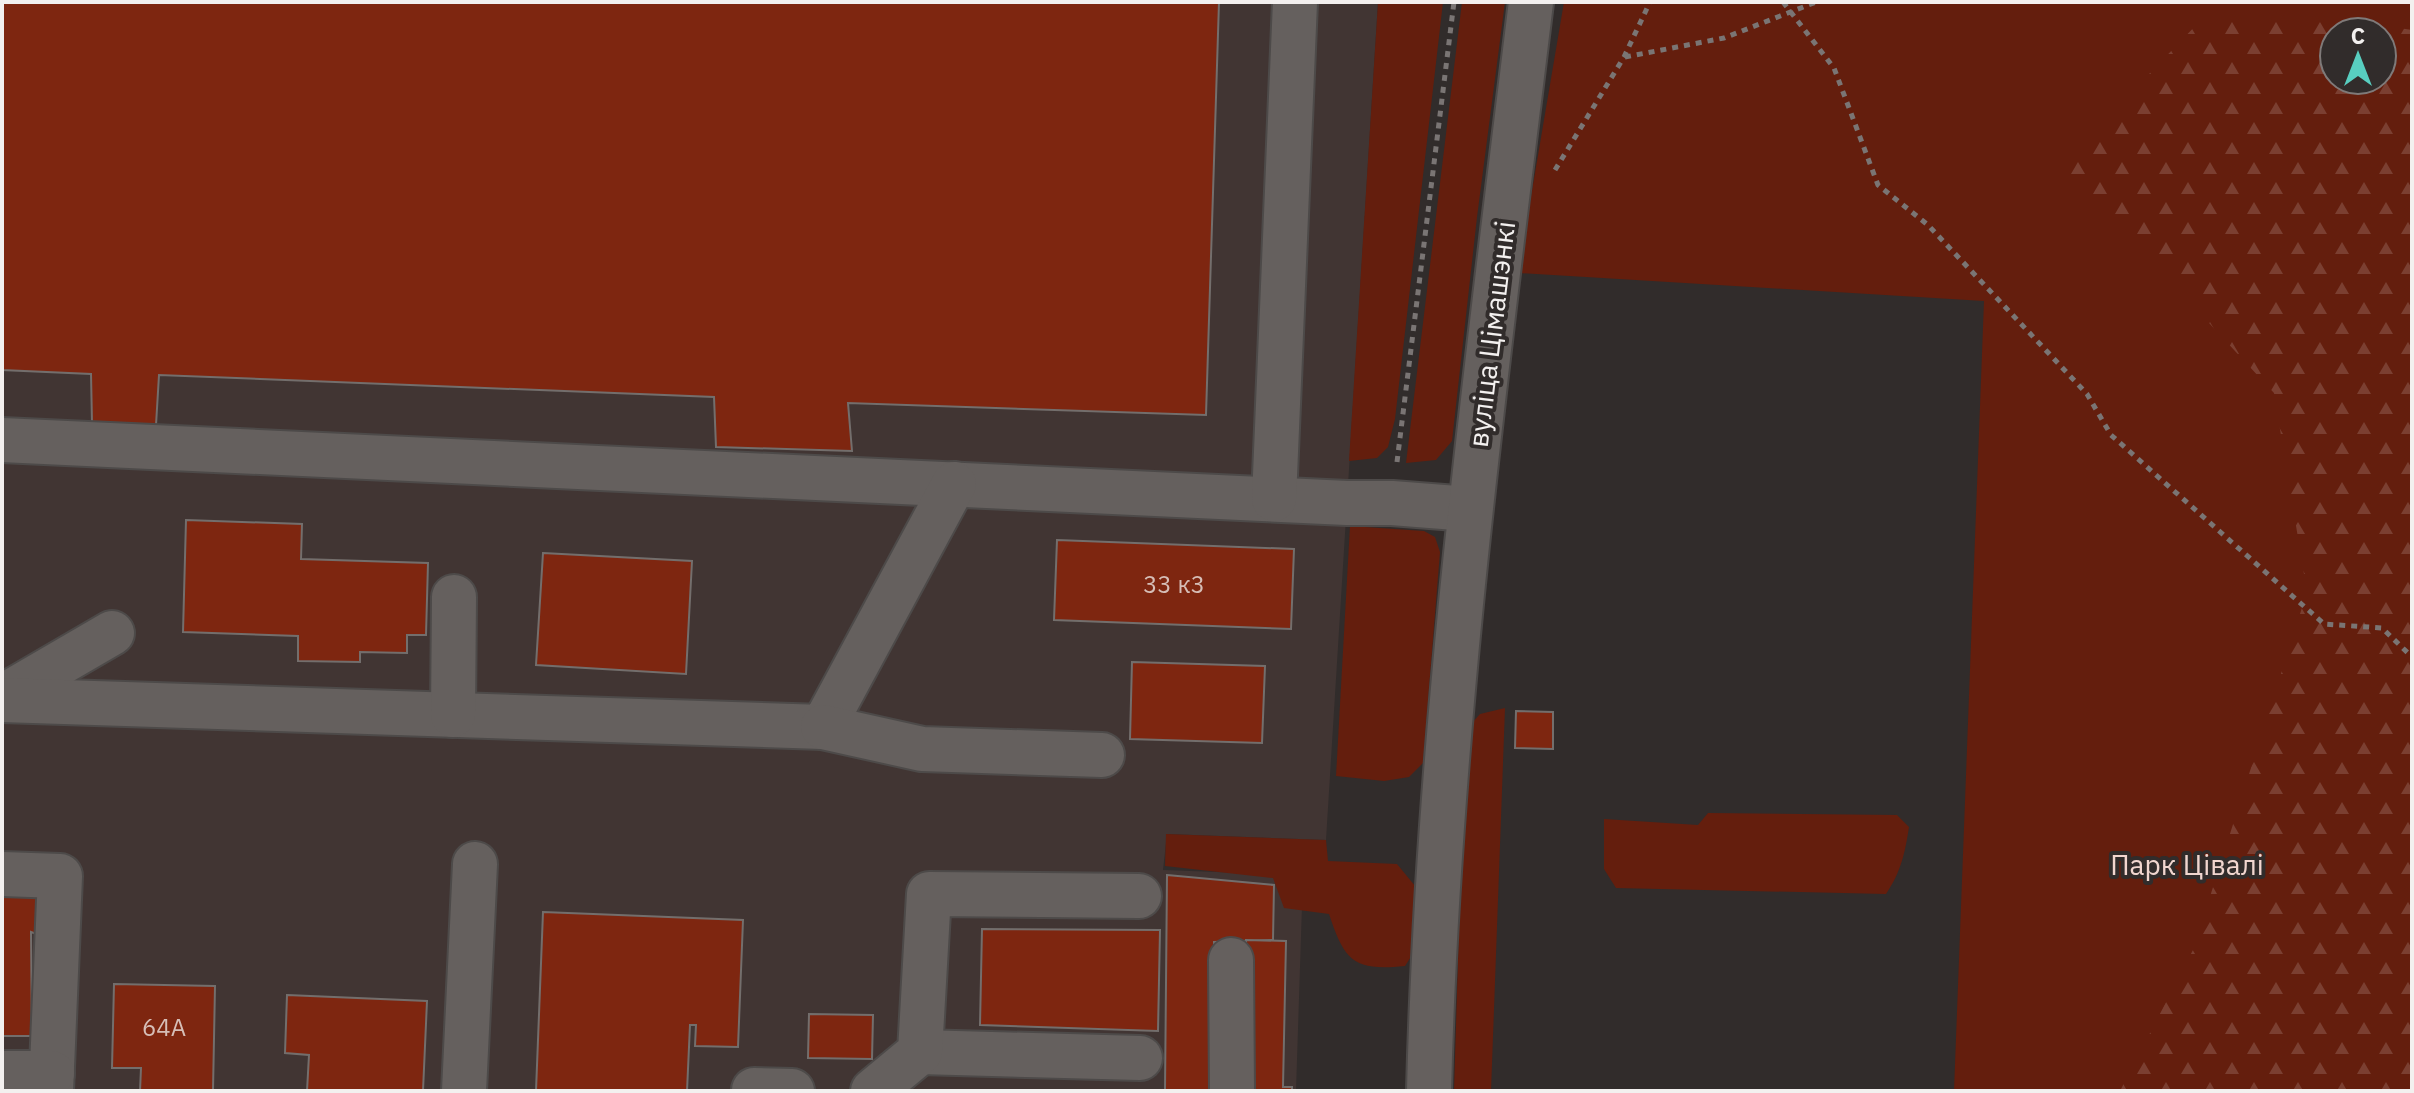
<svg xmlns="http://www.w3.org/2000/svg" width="2414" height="1093" font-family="'IBM Plex Sans',sans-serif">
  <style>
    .built { fill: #413533 }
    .green { fill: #641e0d; fill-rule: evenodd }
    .forest { fill: url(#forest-firs); fill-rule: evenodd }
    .building { fill: #7e2610; stroke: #736e6c; stroke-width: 2 }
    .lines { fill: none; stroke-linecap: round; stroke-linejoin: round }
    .minor-casing { stroke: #4d4a49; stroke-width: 48 }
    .path { stroke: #7a7574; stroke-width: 5; stroke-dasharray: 6 6; stroke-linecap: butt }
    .minor { stroke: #65605e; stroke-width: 44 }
    .labels { text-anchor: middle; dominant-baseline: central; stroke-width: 8; stroke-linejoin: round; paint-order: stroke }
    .number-label { font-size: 24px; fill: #d6beb7 }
    .street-label { font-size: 28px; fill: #f3f0ef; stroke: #312c2b }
    .park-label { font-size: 28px; fill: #f1d6cf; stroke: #312c2b }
  </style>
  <defs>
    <pattern id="forest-firs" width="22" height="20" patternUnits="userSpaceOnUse" patternTransform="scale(2)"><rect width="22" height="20" fill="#641e0d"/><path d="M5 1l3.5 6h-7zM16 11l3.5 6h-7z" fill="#7b3f31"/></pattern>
  </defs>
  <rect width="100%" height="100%" fill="#312c2b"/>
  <path class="built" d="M2,2h1376l-52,838 -159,-6 -4,36 140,5 -7,216h-1294z"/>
  <g class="green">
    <path d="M1378,2h65l-48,417 -7,28 -11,11 -28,3z"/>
    <path d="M1462,2h43l-28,215 -25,224 -16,19 -30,3z"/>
    <path d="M1564,2h848v1089h-458l30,-790 -466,-28zM2334,32h48v48h-48z"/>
    <path d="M1350,526l74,5 11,6 5,15 -17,211 -14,14 -25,4 -48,-5z"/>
    <path d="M1505,708l-14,383h-37l11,-360 15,-17z"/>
    <path d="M1708,813l189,2 12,12c-4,26 -8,45 -23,67l-270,-6 -12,-19v-50l94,6z"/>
    <path d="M1166,834l160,6 2,21 69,3 23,28 -2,54 -13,20c-51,5 -60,-4 -76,-52l-45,-6 -11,-30 -108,-12z"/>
  </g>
  <path class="forest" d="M2201,20l166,3 45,7v1061h-292l73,-141 114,-358 -33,-199 -91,-98 -132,-119zM2334,32h48v48h-48z"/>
  <g class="building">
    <path d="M2,2h1217l-13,413 -358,-12 4,48 -136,-4 -2,-50 -555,-22 -3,50 -64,-2 -1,-49 -89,-4z"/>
    <path d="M186,520l116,4 -1,35 127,4 -2,72h-19v18l-47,-1v10l-62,-1v-25l-115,-4z"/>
    <path d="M1057,540l237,9 -3,80 -237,-9z"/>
    <path d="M543,553l149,8 -6,113 -150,-9z"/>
    <path d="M1132,662l133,4 -3,77 -132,-4z"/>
    <path d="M1516,711l37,1v37l-38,-1z"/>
    <path d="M1167,875l107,10 -1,55 -59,2 -3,149h-46z"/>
    <path d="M41,886l1,50 -11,-4 1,104h-30v-149z"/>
    <path d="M543,912l200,8 -5,127 -43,-1 1,-21h-6l-3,66h-151z"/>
    <path d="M982,929l178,1 -2,101 -178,-6z"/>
    <path d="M1246,940l40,1 -3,146h9v4h-41l-9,-4z"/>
    <path d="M114,984l101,2 -2,105h-73l1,-23h-29z"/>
    <path d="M287,995l140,6 -4,90h-116l2,-36 -24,-2z"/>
    <path d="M809,1014l64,1 -1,44 -64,-1z"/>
  </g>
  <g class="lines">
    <g class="minor-casing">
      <g id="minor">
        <path d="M2,440l1345,63h45l77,6"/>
        <path d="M1274,499l21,-497"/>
        <path d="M2,697l110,-64"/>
        <path d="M2,700l821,27 131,-243"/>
        <path d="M453,715l1,-118"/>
        <path d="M823,727l99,22 180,6"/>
        <path d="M2,874l58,2 -9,215"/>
        <path d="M1231,960l1,131"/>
        <path d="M920,1052l220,6"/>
        <path d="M2,1073h50"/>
        <path d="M754,1090l38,1"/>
        <path d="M464,1091l11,-227"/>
        <path d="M873,1091l47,-39 9,-158 210,2"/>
        <path d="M1429,1091c9,-365 58,-727 102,-1089"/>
      </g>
    </g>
    <g class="path">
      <path d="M1783,2l51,66 44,117 50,40 159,169 24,41 213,189 58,4 30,29"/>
      <path d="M1625,57l99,-19 92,-36"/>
      <path d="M1555,170l69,-113 26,-55"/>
      <path d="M1397,462l57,-460"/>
    </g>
    <use href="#minor" class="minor"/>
  </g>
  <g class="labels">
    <g class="number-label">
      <text x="1174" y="584">33 к3</text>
      <text x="164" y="1027">64А</text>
    </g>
    <g class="street-label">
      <text transform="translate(1491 334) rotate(-83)">вуліца Цімашэнкі</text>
    </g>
    <g class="park-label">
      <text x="2187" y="864">Парк Цівалі</text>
    </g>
  </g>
  <rect width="2414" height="1093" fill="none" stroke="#f3f0ef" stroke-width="8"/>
  <g transform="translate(2358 56)"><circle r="38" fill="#312c2b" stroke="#7f7a79" stroke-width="2"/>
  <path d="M0-6L14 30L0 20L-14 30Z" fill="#58cec0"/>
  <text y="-12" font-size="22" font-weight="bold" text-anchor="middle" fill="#f3f0ef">С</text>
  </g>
</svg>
